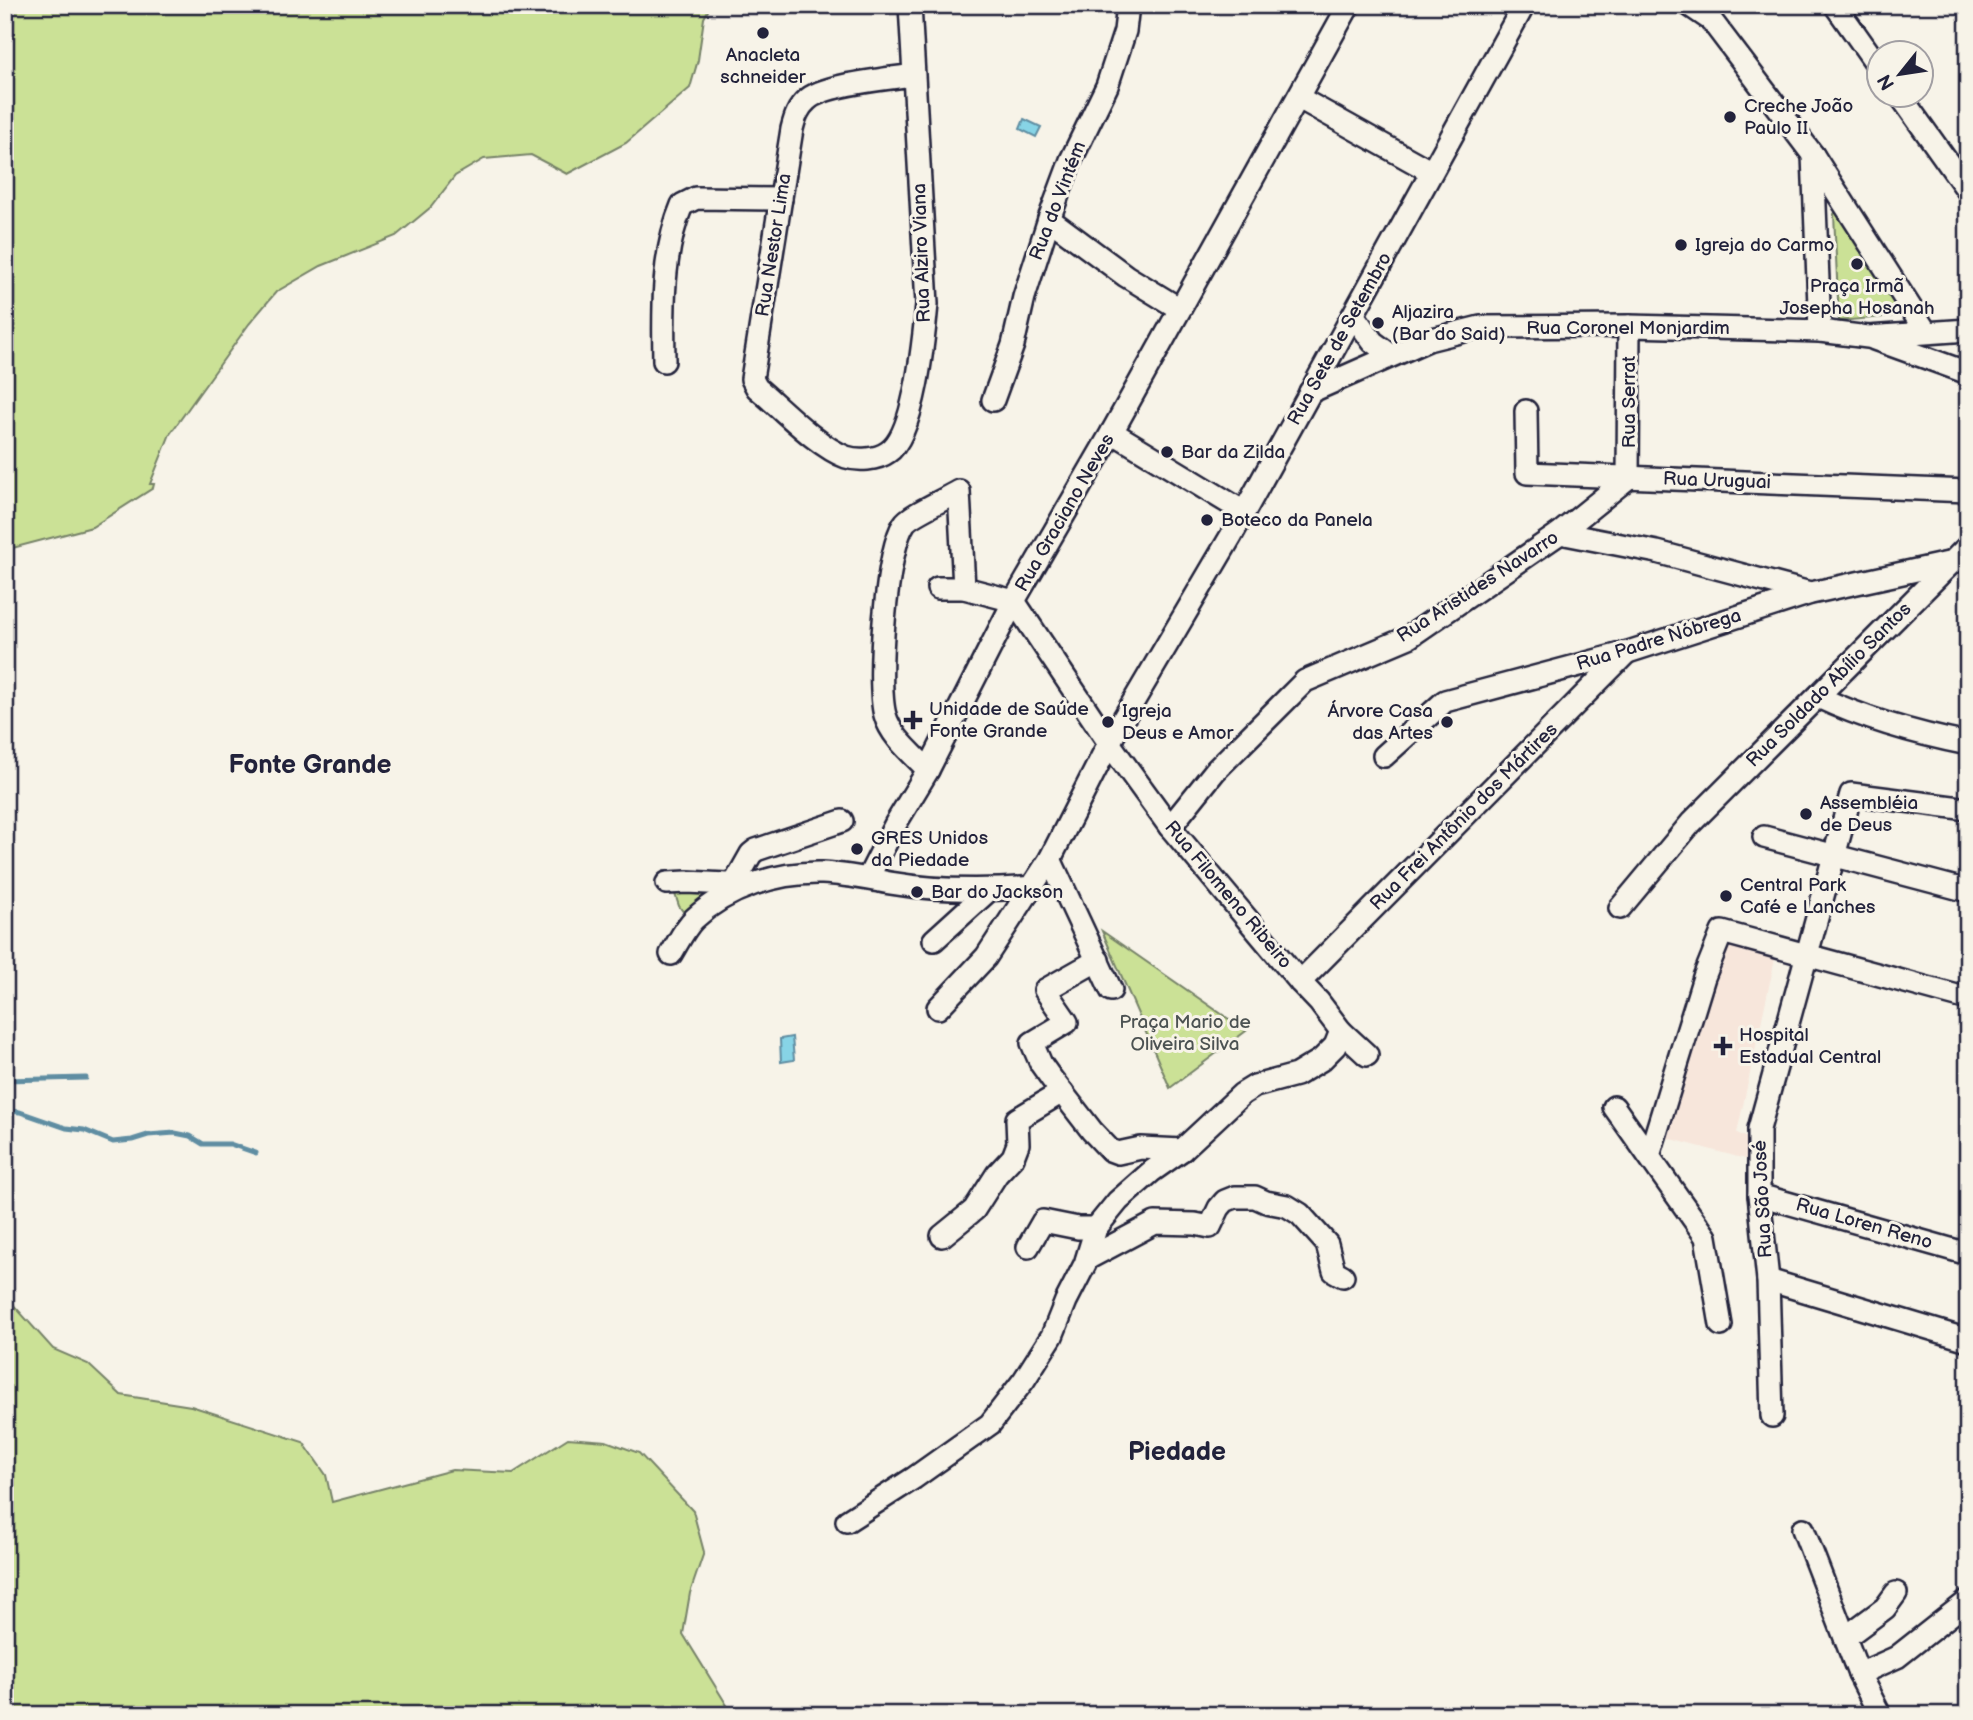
<svg xmlns="http://www.w3.org/2000/svg" width="1973" height="1720" font-family="'Balsamiq Sans',sans-serif">
  <style>
    .built { fill: #f7e6db }
    .green { fill: #cbe196; stroke: #768268; stroke-width: 2 }
    .water { fill: #87d4e6; stroke: #5f8da2; stroke-width: 2 }
    .lines { fill: none; stroke-linecap: round; stroke-linejoin: round }
    .stream { stroke: #5f8da2; stroke-width: 5 }
    .minor-casing { stroke: #22223b; stroke-width: 26 }
    .minor { stroke: #f7f3e8; stroke-width: 21 }
    .poi-dot { fill: #22223b; stroke: #f7f3e8; stroke-width: 2.5 }
    .labels { text-anchor: middle; dominant-baseline: central; stroke-width: 6; stroke-linejoin: round; paint-order: stroke }
    .poi-label { font-size: 19px; fill: #22223b; stroke: #f7f3e8; text-anchor: start }
    .street-label { font-size: 19px; fill: #22223b; stroke: #f7f3e8 }
    .park-label { font-size: 19px; fill: #4c5252; stroke: #f7f3e8 }
    .district-label { font-size: 26px; font-weight: bold; fill: #22223b; stroke: #f7f3e8 }
  </style>
  <rect width="100%" height="100%" fill="#f7f3e8"/>
  <filter id="ink" filterUnits="userSpaceOnUse"><feTurbulence type="fractalNoise" baseFrequency=".0143" numOctaves="2"/><feDisplacementMap in="SourceGraphic" scale="14" xChannelSelector="R" yChannelSelector="G"/><feConvolveMatrix kernelMatrix="1 2 1 2 8 2 1 2 1" color-interpolation-filters="sRGB"/></filter>
  <g filter="url(#ink)">
    <path class="built" d="M1721,941l54,18 -38,174 13,6 -1,21 -85,-23z"/>
    <g class="green">
      <path d="M5,5h706l-7,13 -6,42 -8,28 -64,55 -59,31 -36,-19 -47,4 -29,17 -24,31 -35,29 -75,30 -45,26 -27,32 -79,110 -20,50h4l-1,4 -61,39 -87,23z"/>
      <path d="M1838,208l69,107 -68,6 -5,-107z"/>
      <path d="M673,888l45,2 -31,27 -8,-11z"/>
      <path d="M1102,931l144,100 -76,57z"/>
      <path d="M5,1299l5,2 43,48 35,15 33,31 70,11 112,36 23,33 6,27 120,-32 61,3 55,-35 38,3 33,12 54,58 11,41 -14,41 -7,41 50,81h-728z"/>
    </g>
    <g class="water">
      <path d="M1024,119l17,8 -5,10 -16,-8z"/>
      <path d="M792,1037l2,23 -13,2 -1,-23z"/>
    </g>
    <g class="lines">
      <g class="stream">
        <path d="M5,1080l81,-2"/>
        <path d="M8,1111l12,1 46,16 18,2 29,12 19,-2 16,-5 27,-2 15,3 13,8h27l26,9"/>
      </g>
      <g class="minor-casing">
        <g id="minor">
          <path d="M910,5l17,299c-3,32 -12,130 -39,148 -11,8 -30,9 -42,5 -28,-10 -65,-49 -89,-69l-5,-9 40,-250c3,-12 6,-21 15,-29 16,-16 82,-21 106,-25"/>
          <path d="M1689,5l22,15 102,135 113,177"/>
          <path d="M1835,5l43,61"/>
          <path d="M1899,94l69,97"/>
          <path d="M1299,98l131,73"/>
          <path d="M1813,155l7,176"/>
          <path d="M1049,219l77,57 54,33"/>
          <path d="M1354,316l19,26 18,13"/>
          <path d="M1874,339l94,34"/>
          <path d="M664,361c-1,-51 -2,-109 18,-156l14,-7 85,1"/>
          <path d="M1310,392l118,-52 52,-13 149,-1 120,3 71,2 48,6 100,-7"/>
          <path d="M993,400l20,-55 11,-48 25,-78 22,-59 36,-74 18,-55 3,-26"/>
          <path d="M1526,411l1,62 441,18"/>
          <path d="M1112,432l132,80"/>
          <path d="M1560,533l97,19 153,41"/>
          <path d="M938,588h26l50,13"/>
          <path d="M1818,697c47,22 99,37 150,47"/>
          <path d="M1384,756l61,-55 183,-49 183,-59 142,-31"/>
          <path d="M928,770c-15,-16 -37,-33 -43,-55 -9,-32 1,-164 19,-191 5,-9 44,-26 55,-33l5,97"/>
          <path d="M1170,827l45,-56 90,-90 104,-44 151,-104 68,-55 1,-152"/>
          <path d="M1764,837l204,54"/>
          <path d="M1050,859l61,131"/>
          <path d="M868,878l28,-55 32,-53 86,-169 98,-169 237,-427"/>
          <path d="M667,883l20,-1 60,3"/>
          <path d="M734,884l17,-30 5,-4 86,-29"/>
          <path d="M1620,908l71,-85 277,-277"/>
          <path d="M934,940l54,-49"/>
          <path d="M671,954c7,-11 13,-25 23,-35 33,-31 83,-47 128,-46 23,1 45,6 68,10 47,8 96,8 144,4"/>
          <path d="M1098,960l-53,30 22,32 -35,21 9,21 10,14 41,53 18,19 8,3 23,-5 41,2"/>
          <path d="M1300,982l326,-329"/>
          <path d="M938,1008l48,-51 64,-98 59,-116 122,-207 293,-531"/>
          <path d="M1341,1031l26,24"/>
          <path d="M1614,1107l92,130 15,88"/>
          <path d="M1649,1156l55,-179 18,-45 246,67"/>
          <path d="M1759,1195l209,59"/>
          <path d="M942,1236l32,-26 23,-36 16,-17 5,-13 -1,-25 45,-27"/>
          <path d="M1028,1247l15,-26 35,7h18"/>
          <path d="M1087,1259l68,-36 40,1 15,3 9,-19 6,-7 10,-4h20l11,5 21,4 13,8 27,30 7,27 9,5"/>
          <path d="M1768,1280l200,60"/>
          <path d="M1772,1416l-4,-136 -9,-85v-66l92,-335 117,15"/>
          <path d="M847,1521l67,-43 76,-54 34,-44 28,-44 14,-35 19,-37 11,-36 22,-27 34,-30 30,-21 60,-56 13,-8 41,-11 25,-15 14,-14 6,-15 -22,-29 -19,-20 -130,-155 -61,-84 -95,-142"/>
          <path d="M1803,1529l56,145"/>
          <path d="M1846,1637l39,-29 11,-15"/>
          <path d="M1880,1715l-21,-41 38,-17 71,-56"/>
        </g>
      </g>
      <use href="#minor" class="minor"/>
    </g>
  </g>
  <g class="poi-dot">
    <circle cx="763" cy="33" r="7"/>
    <circle cx="1730" cy="117" r="7"/>
    <circle cx="1681" cy="245" r="7"/>
    <circle cx="1857" cy="264" r="7"/>
    <circle cx="1378" cy="323" r="7"/>
    <circle cx="1167" cy="452" r="7"/>
    <circle cx="1207" cy="520" r="7"/>
    <path d="M909.5 709.5h7v7h7v7h-7v7h-7v-7h-7v-7h7z"/>
    <circle cx="1108" cy="722" r="7"/>
    <circle cx="1447" cy="722" r="7"/>
    <circle cx="1806" cy="814" r="7"/>
    <circle cx="857" cy="849" r="7"/>
    <circle cx="917" cy="892" r="7"/>
    <circle cx="1726" cy="896" r="7"/>
    <path d="M1719.5 1035.5h7v7h7v7h-7v7h-7v-7h-7v-7h7z"/>
  </g>
  <g class="labels">
    <g class="poi-label">
      <text x="763" y="55" text-anchor="middle">Anacleta<tspan x="763" dy="22">schneider</tspan></text>
      <text x="1744" y="106">Creche João<tspan x="1744" dy="22">Paulo II</tspan></text>
      <text x="1695" y="245">Igreja do Carmo</text>
      <text x="1857" y="286" text-anchor="middle">Praça Irmã<tspan x="1857" dy="22">Josepha Hosanah</tspan></text>
      <text x="1392" y="312">Aljazira<tspan x="1392" dy="22">(Bar do Said)</tspan></text>
      <text x="1181" y="452">Bar da Zilda</text>
      <text x="1221" y="520">Boteco da Panela</text>
      <text x="929" y="709">Unidade de Saúde<tspan x="929" dy="22">Fonte Grande</tspan></text>
      <text x="1122" y="711">Igreja<tspan x="1122" dy="22">Deus e Amor</tspan></text>
      <text x="1433" y="711" text-anchor="end">Árvore Casa<tspan x="1433" dy="22">das Artes</tspan></text>
      <text x="1820" y="803">Assembléia<tspan x="1820" dy="22">de Deus</tspan></text>
      <text x="871" y="838">GRES Unidos<tspan x="871" dy="22">da Piedade</tspan></text>
      <text x="1740" y="885">Central Park<tspan x="1740" dy="22">Café e Lanches</tspan></text>
      <text x="931" y="892">Bar do Jackson</text>
      <text x="1739" y="1035">Hospital<tspan x="1739" dy="22">Estadual Central</tspan></text>
    </g>
    <g class="street-label">
      <text transform="translate(1058 201) rotate(-69)">Rua do Vintém</text>
      <text transform="translate(774 245) rotate(-81)">Rua Nestor Lima</text>
      <text transform="translate(922 253) rotate(-92)">Rua Alziro Viana</text>
      <text x="1628" y="328">Rua Coronel Monjardim</text>
      <text transform="translate(1340 339) rotate(-61)">Rua Sete de Setembro</text>
      <text transform="translate(1629 402) rotate(-90)">Rua Serrat</text>
      <text transform="translate(1717 481) rotate(2)">Rua Uruguai</text>
      <text transform="translate(1065 513) rotate(-60)">Rua Graciano Neves</text>
      <text transform="translate(1478 587) rotate(-33)">Rua Aristides Navarro</text>
      <text transform="translate(1659 640) rotate(-17)">Rua Padre Nóbrega</text>
      <text transform="translate(1829 685) rotate(-45)">Rua Soldado Abílio Santos</text>
      <text transform="translate(1464 817) rotate(-45)">Rua Frei Antônio dos Mártires</text>
      <text transform="translate(1228 895) rotate(50)">Rua Filomeno Ribeiro</text>
      <text transform="translate(1763 1199) rotate(-93)">Rua São José</text>
      <text transform="translate(1864 1224) rotate(16)">Rua Loren Reno</text>
    </g>
    <g class="park-label">
      <text x="1185" y="1022">Praça Mario de<tspan x="1185" dy="22">Oliveira Silva</tspan></text>
    </g>
    <g class="district-label">
      <text x="310" y="765">Fonte Grande</text>
      <text x="1177" y="1452">Piedade</text>
    </g>
  </g>
  <rect width="1973" height="1720" fill="none" stroke="#f7f3e8" stroke-width="28"/>
  <rect x="14" y="14" width="1945" height="1692" fill="none" stroke="#22223b" stroke-width="2.5" filter="url(#ink)"/>
  <g transform="translate(1900 74) rotate(240)"><circle r="33" fill="#f7f3e8" stroke="#a29fa3" stroke-width="2"/>
  <path d="M0-5L12 26L0 18L-12 26Z" fill="#22223b"/>
  <text y="-10" font-size="19" font-weight="bold" text-anchor="middle" fill="#22223b">N</text>
  </g>
</svg>
